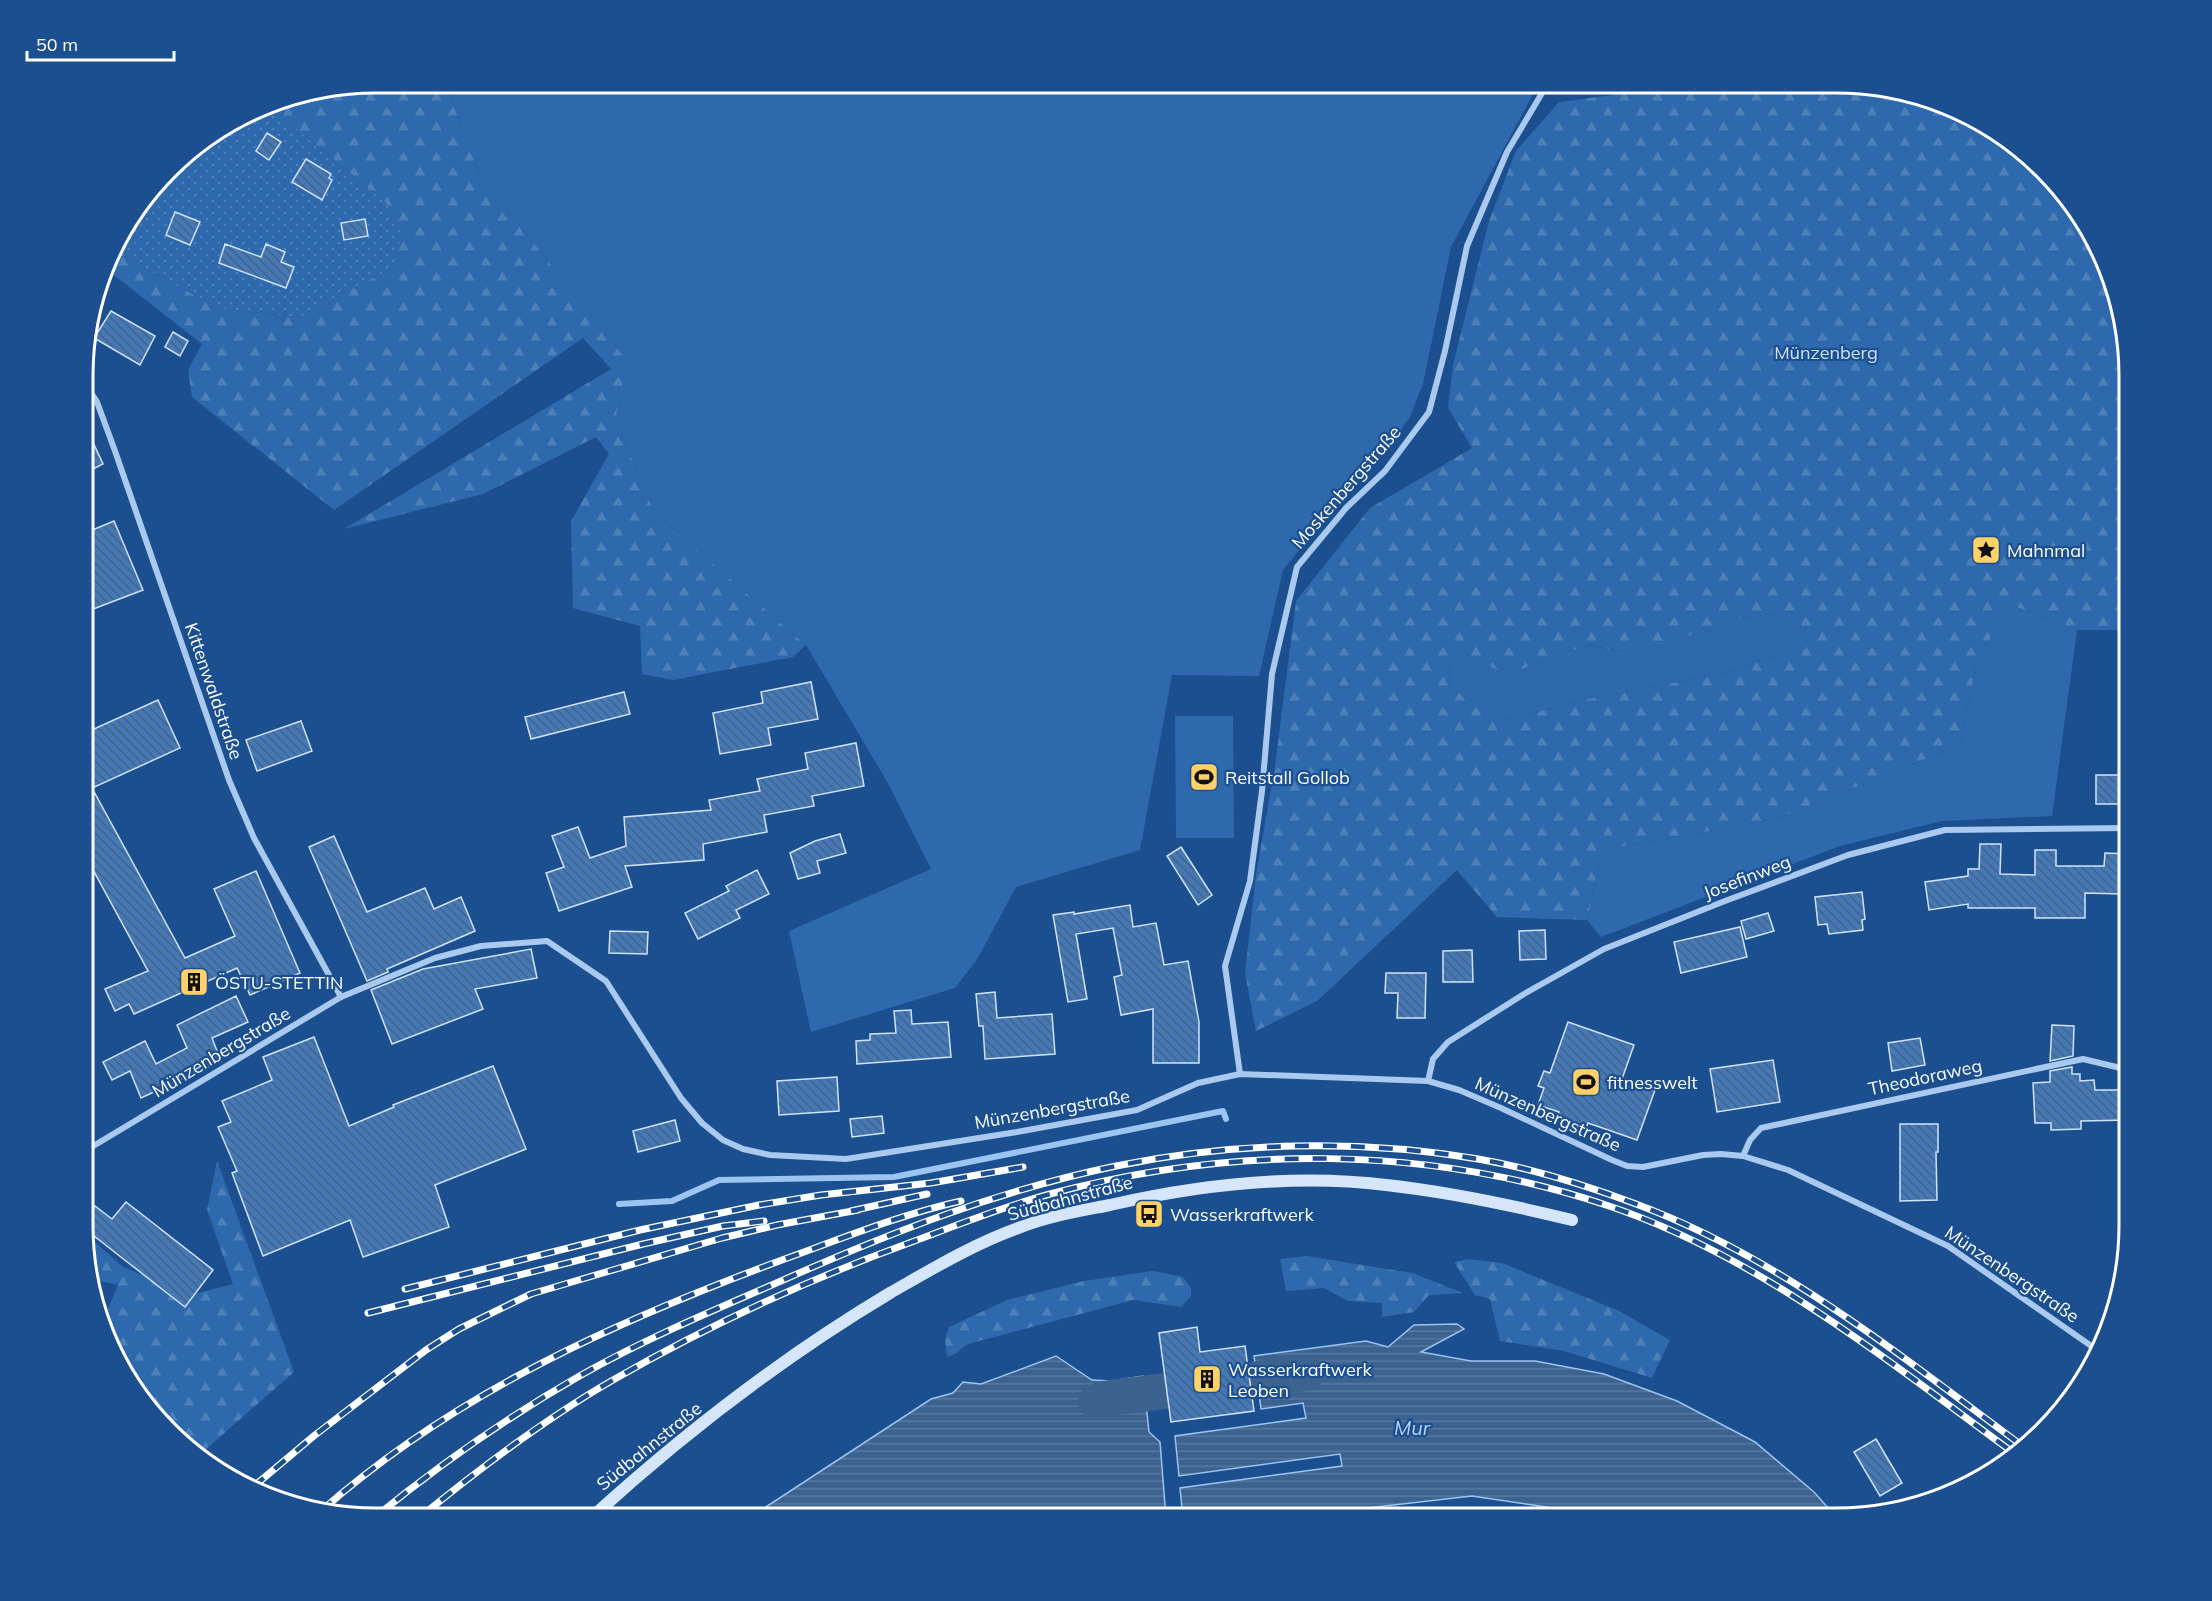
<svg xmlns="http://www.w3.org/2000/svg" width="2212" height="1601" font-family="Mulish,sans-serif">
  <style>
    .grass { fill: #2e69ad }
    .forest { fill: url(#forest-firs); fill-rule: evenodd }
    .garden { fill: url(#garden-dots) }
    .water { fill: url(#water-rules); stroke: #9cc4f0; stroke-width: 1.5 }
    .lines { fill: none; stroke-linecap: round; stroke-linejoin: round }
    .stream { stroke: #9cc4f0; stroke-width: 6 }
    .river { stroke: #3c6290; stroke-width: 36 }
    .building { fill: url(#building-back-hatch); stroke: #cfe3fa; stroke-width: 1.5 }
    .minor { stroke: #a9c9ee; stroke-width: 6 }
    .secondary { stroke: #d6e6fa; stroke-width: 12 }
    .rail-casing { stroke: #fff; stroke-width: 7 }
    .rail { stroke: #1b4f8f; stroke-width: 4.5; stroke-dasharray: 14; stroke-linecap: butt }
    .labels { text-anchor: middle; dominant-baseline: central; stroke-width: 4.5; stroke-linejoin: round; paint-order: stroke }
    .park-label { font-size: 18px; fill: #cfe3fa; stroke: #1b4f8f }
    .street-label { font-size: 18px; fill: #fff; stroke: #1b4f8f }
    .poi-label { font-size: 18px; fill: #fff; stroke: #1b4f8f; text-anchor: start }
    .water-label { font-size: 20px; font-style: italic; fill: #b5d3f5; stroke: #1b4f8f }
    .rim { fill: none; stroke: #fff; stroke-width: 3 }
  </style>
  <defs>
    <pattern id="forest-firs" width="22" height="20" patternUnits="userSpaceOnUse" patternTransform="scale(1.5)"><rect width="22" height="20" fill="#2e69ad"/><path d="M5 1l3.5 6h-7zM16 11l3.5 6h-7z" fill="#4d80b9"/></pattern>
    <pattern id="garden-dots" width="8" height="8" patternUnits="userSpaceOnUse" patternTransform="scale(1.5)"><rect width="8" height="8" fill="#2e69ad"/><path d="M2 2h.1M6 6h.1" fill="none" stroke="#4d80b9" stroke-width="1.8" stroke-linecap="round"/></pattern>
    <pattern id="water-rules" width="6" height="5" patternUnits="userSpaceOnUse" patternTransform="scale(1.5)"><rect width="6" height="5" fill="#3c6290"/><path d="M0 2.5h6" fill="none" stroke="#597aa1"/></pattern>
    <pattern id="building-back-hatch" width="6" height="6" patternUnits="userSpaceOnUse" patternTransform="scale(1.5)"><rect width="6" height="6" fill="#4478b7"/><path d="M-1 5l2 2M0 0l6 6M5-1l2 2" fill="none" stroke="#486282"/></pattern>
  </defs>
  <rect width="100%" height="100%" fill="#1b4f8f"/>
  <g class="grass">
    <path d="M445,83h1094l-88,164 -28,137 -13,33 -19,27 -70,79 -38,47 -24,106 -87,-1 -32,175 -124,37 -38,71 -23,30 -144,44 -22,-101 142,-62 -42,-84 -83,-140 -152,-133 -39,-94 16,-52 -151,-191z"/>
    <path d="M2009,604l68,26 -25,186 -110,5 -102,25 -239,91 -14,-17 15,-70 174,-31 184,-74 16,-80z"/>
    <path d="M1771,614l30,11 -8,25 -68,23 -148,28 -69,19 -58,-32 -2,-21 16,-14 42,22 81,-30 32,6 51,-8 61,-24z"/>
    <path d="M1175,716h58l1,122h-58z"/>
  </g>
  <g class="forest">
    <path d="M376,83h69l35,92 151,191 -16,52 39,94 152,133 -13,12 -120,23 -31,-6 -2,-48 -67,-18 -2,-87 38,-67 -13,-17 -113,57 -139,35 267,-160 -28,-31 -249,172 -142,-113 -4,-27 14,-26 -96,-75 6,-18 109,58 78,8 79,-42 18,-7 -11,-66 -119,-98z"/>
    <path d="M1617,83h238l93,22 67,38 84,103 30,111v292l-12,-19h-40l-68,-26 -33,61 -16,80 -184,74 -174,31 -15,70 -90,-3 -40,-47 -140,131 -61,30 -11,-58 11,-98 19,-109 21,-165 74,-93 102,-60 -24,-40 5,-43 36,-144 27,-70 43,-49 54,-7zM1771,614l30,11 -8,25 -68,23 -148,28 -69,19 -58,-32 -2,-21 16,-14 42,22 81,-30 32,6 52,-8 60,-24z"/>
    <path d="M217,1161l77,211 -97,85 -75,-86 -18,-53 14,-33 -28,-6 -5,-16v-30l38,34 68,28 42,-11 -26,-74z"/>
    <path d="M1307,1256l105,17 51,20 -34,2 -15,17 -32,5v-14l-34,-2 -24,-13 -38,3 -6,-32z"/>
    <path d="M1468,1259l34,4 117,48 51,29 -18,38 -88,-27 -64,-10 -10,-42 -15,-4 -21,-33z"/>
    <path d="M1152,1271l31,6 8,11v8l-10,11 -48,-7 -165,44 -13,10 -8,3 -2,-18 4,-12 58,-27 77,-19z"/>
  </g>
  <path class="garden" d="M266,104l119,98 16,26 -5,40 -18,7 -78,42 -79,-8 -109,-58 1,-5 69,-90z"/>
  <g class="water">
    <path d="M1457,1324l7,5 -43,23 50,9h64l69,13 73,27 78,41 59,50 23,26h-258l-19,-9 -88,-13 -148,17 -2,-4 -83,9h-56l-3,-30 162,-22 -2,-12 -161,22 -4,-40 131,-18 -3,-15 -42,6 -7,-53 112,-15 22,6 26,-22z"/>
    <path d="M1056,1356l36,24 19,1 32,-5 6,56 11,10 6,76h-417l182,-119 22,-6 10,-11 18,2z"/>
  </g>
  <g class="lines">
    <path class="stream" d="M619,1204l53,-3 47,-21 175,-3 329,-66 3,8"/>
    <path class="river" d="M1096,1402l6,-3 204,-26"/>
  </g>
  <g class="building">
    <path d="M267,133l14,9 -12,18 -13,-9z"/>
    <path d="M306,159l25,15 -2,4 3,2 -10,20 -30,-18z"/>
    <path d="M175,212l25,10 -10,23 -24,-10z"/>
    <path d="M365,219l3,17 -24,4 -3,-17z"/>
    <path d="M225,244l36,13 5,-13 19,8 -4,10 13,5 -8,21 -67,-25z"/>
    <path d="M111,311l44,25 -15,29 -46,-27z"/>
    <path d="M173,332l15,9 -8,15 -15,-9z"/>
    <path d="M85,425l18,39 -18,9z"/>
    <path d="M114,521l29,69 -55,21 -3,-8v-70z"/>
    <path d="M811,682l7,37 -50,9 3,17 -51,9 -7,-41 50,-10 -2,-11z"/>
    <path d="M624,692l6,22 -99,25 -6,-22z"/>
    <path d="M158,700l22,48 -88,40 93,170 50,-22 -21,-47 42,-18 44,102 -50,22 -13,-27 -103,46 -5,-10 -14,7 -10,-22 43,-18 -63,-116v-122z"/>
    <path d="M301,721l11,30 -55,20 -11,-31z"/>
    <path d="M856,743l8,43 -52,10 2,10 -50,9 3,17 -64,12 1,16 -79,6 7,21 -73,24 -13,-38 18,-6 -12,-31 26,-9 12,31 36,-12 -2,-29 87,-7 -2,-10 51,-9 -3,-12 51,-10 -3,-16z"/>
    <rect x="2096" y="775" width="33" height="29"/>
    <path d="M840,834l6,19 -29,8 3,12 -22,6 -8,-26 25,-12z"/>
    <path d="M334,836l33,76 58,-24 9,21 27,-12 14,34 -88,38 1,3 -21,9 -58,-134z"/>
    <path d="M1980,844h21l-1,30 35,1v-25h21v16h48l1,-13 24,1v31h-6l-1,9 -37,-1v25h-50v-10h-67v-4l-39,6 -4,-28 43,-6v-7h11z"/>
    <path d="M1181,847l31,48 -14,10 -31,-49z"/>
    <path d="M757,870l12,24 -33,16 4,8 -42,21 -13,-26 44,-22 -3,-5z"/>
    <path d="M1862,892l3,27 -3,1 1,10 -34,4 -2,-10 -9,1 -3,-28z"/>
    <path d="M1130,905l3,22 23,-4 8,42 24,-4 11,61v41h-46v-54l-32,6 -7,-38 8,-2 -9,-47 -37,6 11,65 -19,3 -15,-87 21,-3v2z"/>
    <path d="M1768,913l6,18 -28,8 -5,-18z"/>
    <path d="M1740,927l7,30 -66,16 -7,-31z"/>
    <path d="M1545,930l1,29 -26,1 -1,-29z"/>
    <path d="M610,931l38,1 -1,22 -38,-1z"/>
    <path d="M531,949l6,29 -62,11 8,20 -91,35 -21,-54 52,-21z"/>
    <path d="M1472,950l1,32h-30v-31z"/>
    <path d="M1386,973h40l-1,45h-28l1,-25h-13z"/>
    <path d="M995,992l2,26 55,-4 3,40 -70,5 -2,-33h-4l-3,-32z"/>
    <path d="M236,996l12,26 -36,16 9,23 -80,37 -11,-27 -18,9 -9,-18 42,-21 11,23 31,-16 -10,-23z"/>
    <path d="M911,1010l1,14 36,-2 3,35 -94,7 -1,-23 14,-1v-6l26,-1 -2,-22z"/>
    <path d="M1568,1022l66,23 -12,34 33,11 -18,50 -49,-17 -2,6 -30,-11 3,-6 -21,-7 6,-17 -6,-2 6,-15 6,2z"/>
    <path d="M2052,1025l22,1 -1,30 -23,5z"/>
    <path d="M314,1037l35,89 45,-19 -1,-2 100,-39 33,83 -91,36 14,42 -86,30 -13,-37 -87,36 -31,-83 5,-2 -19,-44 13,-5 -9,-21 50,-21 -9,-23z"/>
    <path d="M1920,1038l5,27 -33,6 -4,-28z"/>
    <path d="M1773,1060l7,42 -63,10 -7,-43z"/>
    <path d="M2072,1067v7h8v7l14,-1 1,10h34v30l-48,1v8l-30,1v-7h-16l-2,-40 17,-1v-11z"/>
    <path d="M837,1077l2,34 -60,4 -2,-34z"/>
    <path d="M882,1116l2,17 -32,4 -2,-18z"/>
    <path d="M675,1120l5,21 -42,11 -5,-21z"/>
    <path d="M1900,1124h38v28h-2l1,48 -37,1z"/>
    <path d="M85,1200l8,8 2,-2 17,13 14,-17 87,68 -28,37 -100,-78z"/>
    <path d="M1197,1327l3,25 45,-6 9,65 -83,11 -12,-89z"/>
    <path d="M1876,1439l26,44 -22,13 -26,-44z"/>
  </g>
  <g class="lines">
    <g class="minor">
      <path d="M85,384l12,18 18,49 114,329 25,58 87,159"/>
      <path d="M1240,1074l-15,-108 25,-85 12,-90 10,-117 25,-107 49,-59 39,-37 44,-59 16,-61 22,-105 40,-94 41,-69"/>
      <path d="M1428,1081l5,-22 15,-17 76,-48 80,-45 121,-48 123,-46 97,-25 184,-2"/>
      <path d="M85,1151l256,-154 94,-39 46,-12 66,-5 59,40 75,117 21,25 21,17 20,9 27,6 76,4 171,-27 120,-22 61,-27 42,-9 188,7 31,9 42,18 111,52 15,6 16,1 60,-12 18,-1 22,2 45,14 160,76 149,104"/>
      <path d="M1743,1156l7,-16 11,-12 322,-69 46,11"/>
    </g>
    <path class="secondary" d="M591,1518c92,-84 192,-161 299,-225 42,-24 85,-50 131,-66 28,-11 59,-16 89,-22 88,-20 186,-31 276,-20 63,7 125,20 186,35"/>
    <g class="rail-casing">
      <g id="rail">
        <path d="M851,1211l76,-17"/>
        <path d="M405,1289l235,-59 119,-25 62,-10 110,-12 92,-16"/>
        <path d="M368,1313l275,-69 80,-18 41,-5"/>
        <path d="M253,1487l62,-52 111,-85 33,-21 72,-35 191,-56 55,-13 81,-15"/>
        <path d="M321,1511c136,-120 304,-194 472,-255 55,-20 110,-42 168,-55"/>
        <path d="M374,1518c66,-54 135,-102 209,-144 64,-36 131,-64 198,-93 108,-48 219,-91 335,-115 118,-24 243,-27 362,-7 53,9 107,26 158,45 143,53 262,150 384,240"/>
        <path d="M419,1518c61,-50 126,-99 194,-138 94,-54 194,-100 296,-137 46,-17 93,-36 141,-49 182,-49 376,-49 556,11 151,50 278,153 405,246"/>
      </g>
    </g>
    <use href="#rail" class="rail"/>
  </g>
  <defs>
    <g id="sight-square" transform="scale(1.5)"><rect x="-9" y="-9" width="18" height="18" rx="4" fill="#ffd166" stroke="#1b4f8f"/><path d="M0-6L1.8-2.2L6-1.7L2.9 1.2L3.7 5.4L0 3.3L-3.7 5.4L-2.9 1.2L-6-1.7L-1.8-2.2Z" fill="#111"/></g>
    <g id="stadium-square" transform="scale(1.5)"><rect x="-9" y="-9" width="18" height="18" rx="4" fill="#ffd166" stroke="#1b4f8f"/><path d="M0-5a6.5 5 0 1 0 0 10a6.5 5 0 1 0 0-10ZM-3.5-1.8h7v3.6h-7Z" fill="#111"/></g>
    <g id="building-square" transform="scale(1.5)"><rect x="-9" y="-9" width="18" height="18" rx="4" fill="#ffd166" stroke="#1b4f8f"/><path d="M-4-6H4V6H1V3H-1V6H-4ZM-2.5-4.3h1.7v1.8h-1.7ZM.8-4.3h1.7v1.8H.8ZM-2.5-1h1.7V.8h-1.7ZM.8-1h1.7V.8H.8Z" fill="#111"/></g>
    <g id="bus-square" transform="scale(1.5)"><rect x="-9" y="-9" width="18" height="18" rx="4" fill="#ffd166" stroke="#1b4f8f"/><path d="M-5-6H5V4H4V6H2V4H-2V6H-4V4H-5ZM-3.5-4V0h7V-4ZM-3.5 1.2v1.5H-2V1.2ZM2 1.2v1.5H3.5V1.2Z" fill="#111"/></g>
  </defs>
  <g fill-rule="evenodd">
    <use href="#sight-square" x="1986" y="550"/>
    <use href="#stadium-square" x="1204" y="777"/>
    <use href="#building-square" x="194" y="982"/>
    <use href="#stadium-square" x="1586" y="1082"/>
    <use href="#bus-square" x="1149" y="1214"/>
    <use href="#building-square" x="1207" y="1379"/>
  </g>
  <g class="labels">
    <g class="park-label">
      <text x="1826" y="352">Münzenberg</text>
    </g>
    <g class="street-label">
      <text transform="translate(1346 487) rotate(-49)">Moskenbergstraße</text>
      <text transform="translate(214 691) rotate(71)">Kittenwaldstraße</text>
      <text transform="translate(1747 877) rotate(-21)">Josefinweg</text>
      <text transform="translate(221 1052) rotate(-31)">Münzenbergstraße</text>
      <text transform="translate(1925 1077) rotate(-12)">Theodoraweg</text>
      <text transform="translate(1052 1109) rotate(-10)">Münzenbergstraße</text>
      <text transform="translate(1548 1114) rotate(24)">Münzenbergstraße</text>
      <text transform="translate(1070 1198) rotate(-15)">Südbahnstraße</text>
      <text transform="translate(2012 1274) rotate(34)">Münzenbergstraße</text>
      <text transform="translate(649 1446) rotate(-39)">Südbahnstraße</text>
    </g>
    <g class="poi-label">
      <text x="2007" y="550">Mahnmal</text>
      <text x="1225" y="777">Reitstall Gollob</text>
      <text x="215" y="982">ÖSTU-STETTIN</text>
      <text x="1607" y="1082">fitnesswelt</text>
      <text x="1170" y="1214">Wasserkraftwerk</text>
      <text x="1228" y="1369">Wasserkraftwerk<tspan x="1228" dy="21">Leoben</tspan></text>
    </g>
    <g class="water-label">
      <text x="1412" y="1427">Mur</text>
    </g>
  </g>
  <path d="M0 0H2212V1601H0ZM376 93H1836A283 283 0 0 1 2119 376V1225A283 283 0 0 1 1836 1508H376A283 283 0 0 1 93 1225V376A283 283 0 0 1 376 93Z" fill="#1b4f8f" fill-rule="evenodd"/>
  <path class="rim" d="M376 93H1836A283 283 0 0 1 2119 376V1225A283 283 0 0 1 1836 1508H376A283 283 0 0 1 93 1225V376A283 283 0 0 1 376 93Z"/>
  <path d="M27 51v9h147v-9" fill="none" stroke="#ffffff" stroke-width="3"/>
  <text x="36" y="51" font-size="18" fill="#ffffff" stroke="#1b4f8f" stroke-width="4.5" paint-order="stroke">50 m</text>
</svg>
